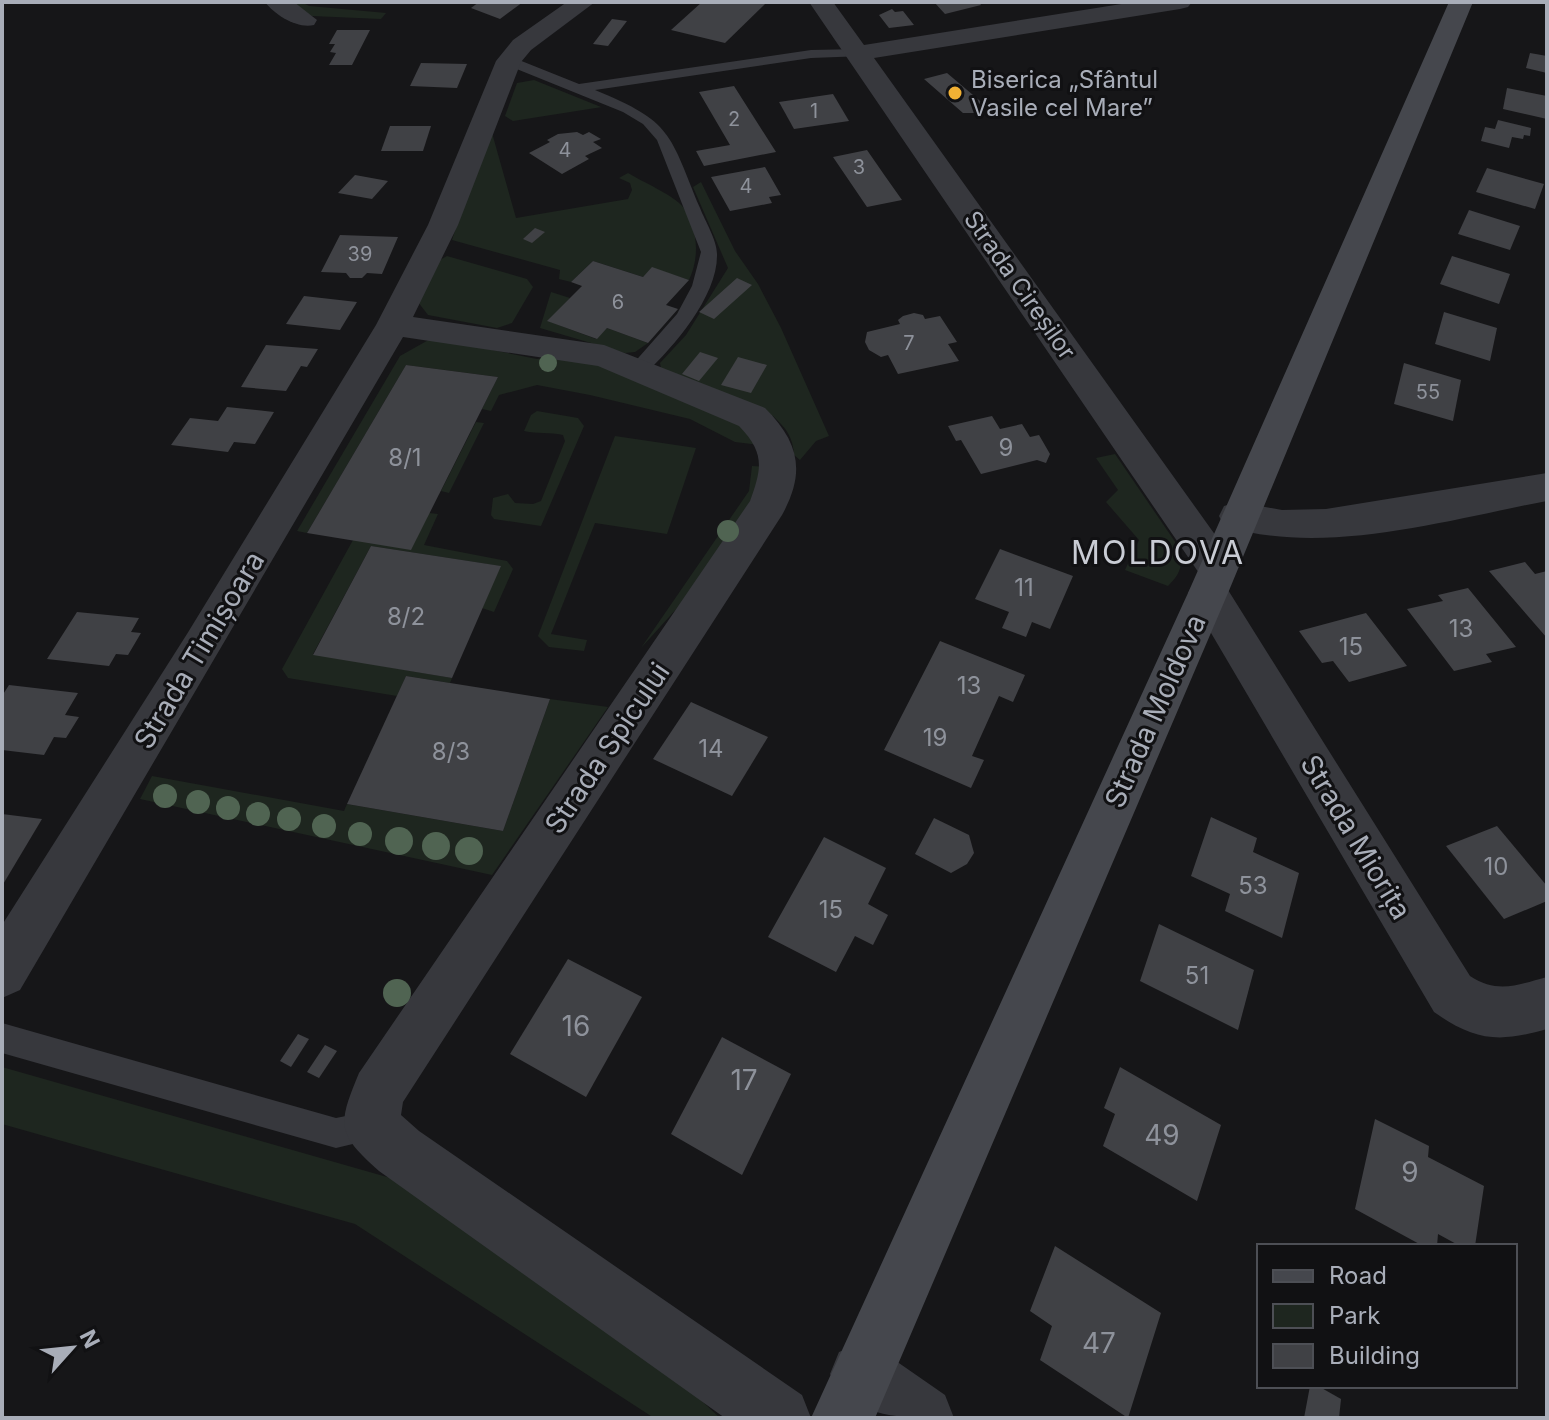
<svg xmlns="http://www.w3.org/2000/svg" width="1549" height="1420" font-family="Inter,sans-serif">
  <style>
    .green { fill: #1e261f }
    .building { fill: #404145 }
    .lines { fill: none; stroke-linecap: round; stroke-linejoin: round }
    .lane { fill: #37383d; fill-rule: evenodd }
    .street { fill: #37383d; fill-rule: evenodd }
    .secondary { fill: #45474d; fill-rule: evenodd }
    .tree { fill: #506452 }
    .poi-dot { fill: #f2b134; stroke: #111113; stroke-width: 3 }
    .labels { text-anchor: middle; dominant-baseline: central; stroke-width: 6; stroke-linejoin: round; paint-order: stroke }
    .far-number-label { font-size: 20px; fill: #8e929b }
    .far-poi-label { font-size: 24px; fill: #a8adb8; stroke: #111113; text-anchor: start }
    .far-street-label { font-size: 24px; fill: #a8adb8; stroke: #111113 }
    .number-label { font-size: 24px; fill: #8e929b }
    .street-label { font-size: 28px; fill: #a8adb8; stroke: #111113 }
    .near-number-label { font-size: 28px; fill: #8e929b }
    .quarter-label { font-size: 32px; letter-spacing: 2px; fill: #c9ccd4; stroke: #111113 }
  </style>
  <rect width="100%" height="100%" fill="#161618"/>
  <g class="green">
    <path d="M288,2h13l8,4 77,7 -5,6 -69,-3z"/>
    <path d="M534,80l67,27h1l-89,14 -8,-5 12,-33z"/>
    <path d="M487,130l5,3 24,85 112,-19 4,-9 -2,-7 -11,-5 9,-5c13,8 47,23 55,34 15,21 17,50 6,73l-37,-12 -9,9 -50,-16 -22,21 -12,-3 1,-9 -108,-30z"/>
    <path d="M701,182l34,69 23,33 23,44 48,108 -13,5 -16,19 -6,-5c-1,-18 -8,-27 -21,-39l-111,-43 -2,-10 26,-28 42,-67 -35,-81z"/>
    <path d="M447,256l80,23 6,8 -21,36 -15,5 -69,-13 -10,-13 20,-41z"/>
    <path d="M551,292l19,6 -22,23 48,18 11,-11 41,15 -13,9 -10,1 -85,-25z"/>
    <path d="M432,338l105,21 26,-4 17,1 169,68 19,22 -33,-4 -45,-23 -100,-24 -53,-10 -38,10 -8,16 -9,-2 16,-32 -92,-12 -99,168 -10,-2 103,-175z"/>
    <path d="M537,411l41,7 6,8 -43,100 -47,-7 -3,-4 2,-17 15,-4 7,9 18,1 8,-3 24,-60 -2,-6c-14,-3 -25,-1 -39,-4l7,-16z"/>
    <path d="M476,422l8,1 -35,70 -8,-2z"/>
    <path d="M615,436l81,12 -29,86 -72,-11 -44,111 36,6 -3,11 -35,-4 -11,-11z"/>
    <path d="M1115,454l65,95c3,18 0,25 -12,37l-43,-16 14,-30 -33,-38 12,-12 -22,-32z"/>
    <path d="M752,466l18,1 -63,108 -66,73 108,-157z"/>
    <path d="M429,513l9,1 -14,31 83,16 6,8 -19,43 -12,-4 18,-42 -129,-20 -58,108 139,24 -2,5 -44,-7 -9,20 -109,-18 -6,-9 71,-129z"/>
    <path d="M550,699l58,8 -116,168 -352,-76 12,-23 192,35 3,-7 156,27z"/>
    <path d="M2,1067l413,118 260,191 45,42h-66l-299,-194 -353,-100z"/>
  </g>
  <g class="building">
    <path d="M479,2h44l-23,17 -29,-11z"/>
    <path d="M702,2h65l-42,41 -54,-13z"/>
    <path d="M934,2h45l2,3 -36,9z"/>
    <path d="M892,9l3,3 8,-1 11,14 -25,3 -10,-13z"/>
    <path d="M612,19l15,2 -19,25 -15,-2z"/>
    <path d="M337,30h33l-18,35h-23l7,-12 -6,-1 5,-8h-6z"/>
    <path d="M1530,53l17,3v17l-21,-5z"/>
    <path d="M421,63l46,1 -10,24 -47,-2z"/>
    <path d="M947,73l39,33 -5,2v5h-18l-39,-34z"/>
    <path d="M734,86l42,66 -72,14 -8,-15 34,-6 -31,-53z"/>
    <path d="M1507,88l40,8v23l-44,-10z"/>
    <path d="M833,94l16,27 -55,8 -15,-27z"/>
    <path d="M1498,120l33,8 -1,8 -6,-1 -1,4 -11,-2 -3,11 -28,-7 4,-14 10,2z"/>
    <path d="M390,126h41l-8,25h-42z"/>
    <path d="M577,132l6,3 6,-3 12,7 -8,3 9,6 -17,8 4,3 -27,15 -33,-21 21,-11 -3,-2 11,-6z"/>
    <path d="M867,150l18,26 17,24 -35,7 -34,-50z"/>
    <path d="M765,167l16,28 -12,2 3,6 -42,8 -19,-34z"/>
    <path d="M1487,168l57,16 -9,25 -59,-17z"/>
    <path d="M355,175l33,6 -16,18 -34,-6z"/>
    <path d="M1469,210l51,16 -10,24 -52,-16z"/>
    <path d="M535,228l10,4 -13,11 -9,-4z"/>
    <path d="M340,235l58,2 -16,37 -15,-1 -5,5h-12l-4,-5 -25,-1z"/>
    <path d="M1452,256l58,18 -11,30 -59,-20z"/>
    <path d="M593,261l50,16 9,-10 37,13 -23,25 12,4 -30,34 -41,-15 -10,11 -50,-18 35,-35 -11,-4z"/>
    <path d="M737,278l15,7 -38,34 -15,-7z"/>
    <path d="M304,296l53,6 -17,28 -54,-6z"/>
    <path d="M1444,312l53,16 -7,33 -55,-17z"/>
    <path d="M914,313l9,2 2,4 15,-3 17,26 -9,2 11,17 -61,13 -10,-19 -7,2 -12,-7 -4,-8 2,-10 33,-8 -2,-4 5,-4z"/>
    <path d="M266,345l52,4 -11,18 -6,-1 -15,25 -45,-4z"/>
    <path d="M700,352l18,6 -19,23 -17,-7z"/>
    <path d="M738,357l29,8 -16,28 -30,-8z"/>
    <path d="M1404,363l57,17 -8,41 -59,-17z"/>
    <path d="M406,365l92,12 -87,173 -104,-17z"/>
    <path d="M227,407l47,5 -19,32 -21,-2 -6,10 -57,-7 19,-27 28,3z"/>
    <path d="M992,416l8,13 22,-5 8,13 9,-2 11,19 -4,9 -9,-3 -56,14 -20,-34 -5,1 -8,-15z"/>
    <path d="M371,546l130,20 -49,112 -139,-23z"/>
    <path d="M1000,549l73,27 -23,53 -18,-7 -6,15 -24,-9 7,-16 -34,-13z"/>
    <path d="M1525,562l10,12 12,-3v67l-58,-67z"/>
    <path d="M1468,588l48,59 -30,7 6,8 -38,9 -47,-62 36,-8 -5,-6z"/>
    <path d="M77,612l62,6 -8,14 10,1 -13,22 -12,-1 -7,12 -62,-7z"/>
    <path d="M1366,613l41,53 -58,16 -16,-21 -11,2 -23,-32z"/>
    <path d="M940,641l85,34 -12,27 -14,-6 -27,60 12,4 -13,28 -87,-38z"/>
    <path d="M406,676l144,23 -47,132 -156,-27z"/>
    <path d="M9,685l69,8 -13,22 14,2 -13,21 -12,-1 -10,18 -42,-5v-54z"/>
    <path d="M691,702l77,35 -36,59 -79,-37z"/>
    <path d="M2,814l40,5 -40,67z"/>
    <path d="M1211,817l46,21 -4,14 46,21 -17,65 -57,-27 5,-17 -39,-18z"/>
    <path d="M934,818l35,17 5,18 -7,11 -16,9 -36,-19z"/>
    <path d="M1497,826l50,60v15l-43,18 -58,-73z"/>
    <path d="M824,837l62,31 -18,36 20,11 -15,30 -18,-9 -19,36 -68,-35z"/>
    <path d="M1159,924l95,46 -16,60 -98,-49z"/>
    <path d="M568,959l74,38 -56,100 -76,-43z"/>
    <path d="M298,1034l11,5 -18,28 -11,-6z"/>
    <path d="M722,1037l69,37 -49,101 -71,-41z"/>
    <path d="M325,1045l12,6 -18,27 -12,-6z"/>
    <path d="M1120,1067l101,58 -24,76 -94,-55 12,-32 -11,-6z"/>
    <path d="M1375,1119l54,27 -1,11 56,29 -9,60h-15l-22,-12 -1,12h-14l-68,-37z"/>
    <path d="M1055,1246l106,67 -33,105 -88,-58 12,-34 -22,-15z"/>
    <path d="M1310,1386h8l23,13 -2,19h-35z"/>
  </g>
  <g class="lines">
    <g class="lane">
      <path d="M859,49l7,4 -2,3 -53,2 -216,32c78,32 74,43 105,118 5,13 17,32 17,46 1,42 -43,92 -71,119h-14l-2,-4 2,-4 45,-51 15,-28 9,-34 -44,-112 -14,-16 -20,-12 -119,-48v-6h10l65,26 232,-34z"/>
      <path d="M2,1023l334,95 35,-7 11,4 4,11 -4,11 -46,11 -334,-95z"/>
    </g>
    <g class="street">
      <path d="M265,2h29l23,18 -3,5c-17,4 -39,-10 -49,-23z"/>
      <path d="M567,2h28l-64,48 -10,12 -63,163 -45,92 191,28 161,63c34,34 41,64 17,107l-379,587 -2,13 18,16 383,264 9,23h-86l-346,-247c-42,-38 -42,-45 -20,-98l391,-572c12,-33 15,-48 -11,-75l-141,-60 -195,-29 -383,653 -18,8v-73l185,-291 189,-309 52,-100 68,-164 17,-21z"/>
      <path d="M809,2h24l31,43 270,-43h58l-4,5 -8,2 -306,49 357,499 6,11 -6,11 -8,3 247,394c28,18 47,9 77,1v52c-48,14 -72,12 -113,-17l-240,-408 -6,-11 6,-11 9,-3z"/>
      <path d="M1547,473v28c-101,19 -223,56 -323,25l-5,-10 5,-10 14,-4 44,8 44,-1z"/>
      <path d="M861,1343l22,9 62,43 9,23c-54,0 -100,2 -124,-44l9,-22z"/>
    </g>
    <path class="secondary" d="M1449,2h24l-245,591 -353,825h-64l377,-825z"/>
  </g>
  <g class="tree">
    <circle cx="548" cy="363" r="9"/>
    <circle cx="728" cy="531" r="11"/>
    <circle cx="165" cy="796" r="12"/>
    <circle cx="198" cy="802" r="12"/>
    <circle cx="228" cy="808" r="12"/>
    <circle cx="258" cy="814" r="12"/>
    <circle cx="289" cy="819" r="12"/>
    <circle cx="324" cy="826" r="12"/>
    <circle cx="360" cy="834" r="12"/>
    <circle cx="399" cy="841" r="14"/>
    <circle cx="436" cy="846" r="14"/>
    <circle cx="469" cy="851" r="14"/>
    <circle cx="397" cy="993" r="14"/>
  </g>
  <circle class="poi-dot" cx="955" cy="93" r="8"/>
  <g class="labels">
    <g class="far-number-label">
      <text x="814" y="111">1</text>
      <text x="734" y="119">2</text>
      <text x="565" y="150">4</text>
      <text x="859" y="167">3</text>
      <text x="746" y="186">4</text>
      <text x="360" y="254">39</text>
      <text x="618" y="302">6</text>
      <text x="909" y="343">7</text>
      <text x="1428" y="392">55</text>
    </g>
    <g class="far-poi-label">
      <text x="971" y="79">Biserica „Sfântul<tspan x="971" dy="28">Vasile cel Mare”</tspan></text>
    </g>
    <g class="far-street-label">
      <text transform="translate(1020 285) rotate(55)">Strada Cireșilor</text>
    </g>
    <g class="number-label">
      <text x="1006" y="447">9</text>
      <text x="405" y="457">8/1</text>
      <text x="1024" y="587">11</text>
      <text x="406" y="616">8/2</text>
      <text x="1461" y="628">13</text>
      <text x="1351" y="646">15</text>
      <text x="969" y="685">13</text>
      <text x="935" y="737">19</text>
      <text x="711" y="748">14</text>
      <text x="451" y="751">8/3</text>
      <text x="1496" y="866">10</text>
      <text x="1253" y="885">53</text>
      <text x="831" y="909">15</text>
      <text x="1197" y="975">51</text>
    </g>
    <g class="street-label">
      <text transform="translate(199 650) rotate(-59)">Strada Timișoara</text>
      <text transform="translate(1155 711) rotate(-66)">Strada Moldova</text>
      <text transform="translate(607 748) rotate(-56)">Strada Spicului</text>
      <text transform="translate(1356 837) rotate(59)">Strada Miorița</text>
    </g>
    <g class="near-number-label">
      <text x="576" y="1026">16</text>
      <text x="744" y="1080">17</text>
      <text x="1162" y="1135">49</text>
      <text x="1410" y="1172">9</text>
      <text x="1099" y="1343">47</text>
    </g>
    <g class="quarter-label">
      <text x="1158" y="552">MOLDOVA</text>
    </g>
  </g>
  <rect width="1549" height="1420" fill="none" stroke="#a8adb8" stroke-width="8"/>
  <rect x="1257" y="1244" width="260" height="144" fill="#111113" stroke="#4d4f55" stroke-width="2"/>
  <rect x="1273" y="1270" width="40" height="12" fill="#45474d" stroke="#4d4f55" stroke-width="2"/>
  <text x="1329" y="1284" font-size="24" fill="#a8adb8">Road</text>
  <rect x="1273" y="1304" width="40" height="24" fill="#1e261f" stroke="#4d4f55" stroke-width="2"/>
  <text x="1329" y="1324" font-size="24" fill="#a8adb8">Park</text>
  <rect x="1273" y="1344" width="40" height="24" fill="#404145" stroke="#4d4f55" stroke-width="2"/>
  <text x="1329" y="1364" font-size="24" fill="#a8adb8">Building</text>
  <g transform="translate(72 1348) rotate(63)" stroke="#111113" stroke-width="6" paint-order="stroke">
  <path d="M0-6L14 30L0 20L-14 30Z" fill="#a8adb8"/>
  <text y="-12" font-size="22" font-weight="bold" text-anchor="middle" fill="#a8adb8">N</text>
  </g>
</svg>
